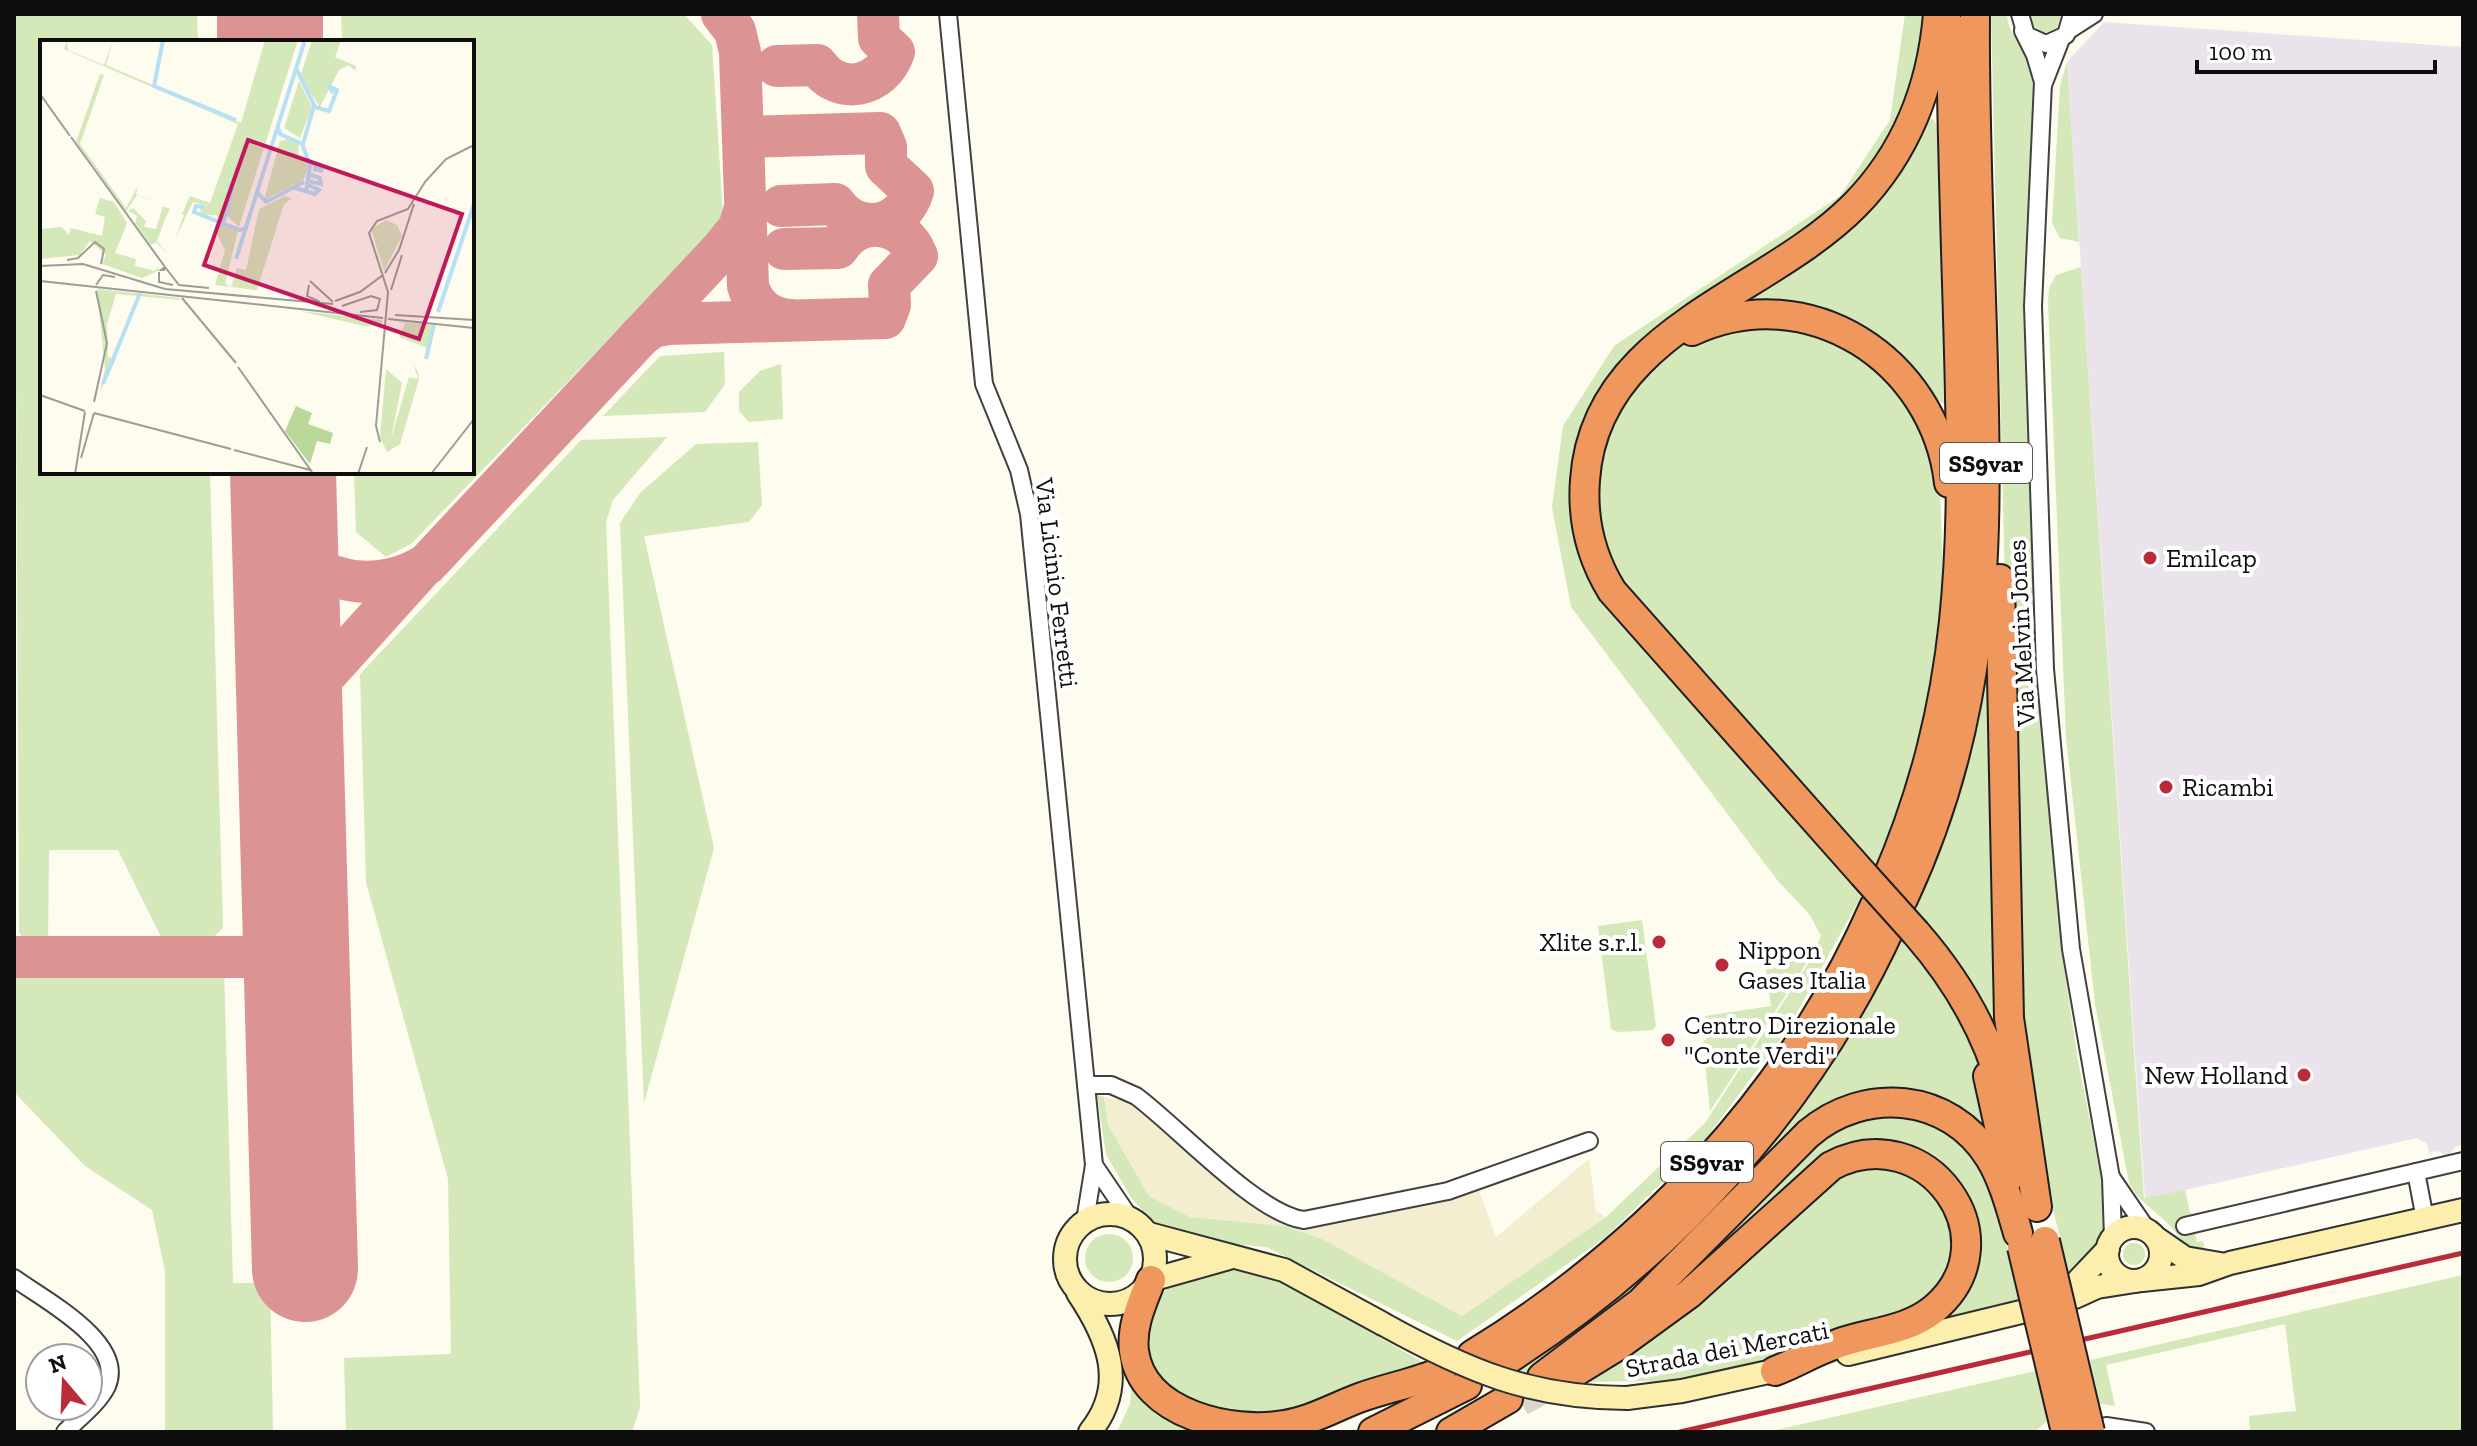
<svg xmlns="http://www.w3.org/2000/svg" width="2477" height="1446" font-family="'Zilla Slab',serif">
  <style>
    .industrial { fill: #ebe3ec }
    .farmland { fill: #f4eed0 }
    .green { fill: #d4e8ba }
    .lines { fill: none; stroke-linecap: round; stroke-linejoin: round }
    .taxiway { stroke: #dc9394; stroke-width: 42 }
    .runway { stroke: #dc9394; stroke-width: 106 }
    .highway-tunnel { stroke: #dad7cd; stroke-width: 28; stroke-dasharray: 28 14; stroke-linecap: butt }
    .street-casing { stroke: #414141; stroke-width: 20 }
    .secondary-casing { stroke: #303030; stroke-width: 26 }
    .highway-casing { stroke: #1f1f1f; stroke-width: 32 }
    .street { stroke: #fff; stroke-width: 16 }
    .secondary { stroke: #fcefad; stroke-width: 22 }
    .highway { stroke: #ef975d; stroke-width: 28 }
    .rail { stroke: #b92b39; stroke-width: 5 }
    .secondary-bridge-casing { stroke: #303030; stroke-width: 26; stroke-linecap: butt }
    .highway-bridge-casing { stroke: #1f1f1f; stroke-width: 32; stroke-linecap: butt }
    .secondary-bridge { stroke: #fcefad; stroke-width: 22 }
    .highway-bridge { stroke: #ef975d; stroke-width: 28 }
    .poi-dot { fill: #b92b39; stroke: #fff; stroke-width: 3 }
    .labels { text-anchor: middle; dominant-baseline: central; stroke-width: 8; stroke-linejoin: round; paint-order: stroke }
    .shield { fill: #fff; stroke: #565656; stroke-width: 2 }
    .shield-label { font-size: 24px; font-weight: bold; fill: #0e0e0e }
    .poi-label { font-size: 26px; fill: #0e0e0e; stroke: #fff; text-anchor: start }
    .street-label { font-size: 26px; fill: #0e0e0e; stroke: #fff }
    .inset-river { fill: none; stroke: #b6e0f4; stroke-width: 4 }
    .inset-road { fill: none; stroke: #9e9c95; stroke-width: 2 }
    .view { fill: #c2185b; fill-opacity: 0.15; stroke: #c2185b; stroke-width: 4 }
    .inset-edge { fill: none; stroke: #0e0e0e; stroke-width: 4 }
  </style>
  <rect width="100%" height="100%" fill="#fefbef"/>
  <path class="industrial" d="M2104,22l359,25v1098l-8,2 -7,10 -10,-6 -9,2 -2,-9 -10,-6 -272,61 -78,-1137z"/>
  <path class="farmland" d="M1104,1097l29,5 156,121 33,2 156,-37 18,49 93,-78 7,52 10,6 -144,99 -141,-77 -37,-13 -94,-9 -41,-21 -41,-71z"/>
  <g class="green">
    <path d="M14,14h183l1,28h-156v430h168l13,456 -18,17h-40l-47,-95h-69l-1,95h-21l-8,-13z"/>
    <path d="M341,14h343l28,31 11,169 -6,13 -306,317 -25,13 -30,-25 -2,-60h118v-430h-130z"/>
    <path d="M1905,14h26l-29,110 -39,60 -264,211 -28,68 7,86 39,68 245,278 -75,135 -83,111 -98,96 -149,104 -191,-94 -76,-7 -38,-18 -22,-26 -24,-42 -9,-59 7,2 4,28 41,71 41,21 94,9 38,13 140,77 144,-99 99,-94 107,-165 9,-22 -11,-21 -32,-34 -207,-274 -19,-100 11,-81 51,-80 226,-150 50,-76z"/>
    <path d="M1991,14h16c1,24 21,35 27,57l-11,235 13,362 25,278 17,115 29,145c0,30 -19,52 -36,75l-38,-151 -20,-220z"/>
    <path d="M2031,14h30l-4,14 -13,5 -12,-8z"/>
    <path d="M2067,62l12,180 -19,-4 -8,-15 8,-137z"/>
    <path d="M1928,118l6,2 3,7 7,277 -15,-9 -27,-33 -171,-59z"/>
    <path d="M2081,267l63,931 41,-8 12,52 6,-1 2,9c-23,-1 -25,-16 -40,-29 -14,-14 -27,-20 -36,-38l-34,-179 -29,-267 -18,-435 1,-14 7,-13z"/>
    <path d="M1742,323l98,14 74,67 26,82 3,91 -14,123 -21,79 -33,89 -244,-270c-14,-24 -30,-49 -33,-78 -8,-69 24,-142 86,-177 18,-10 38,-14 58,-20z"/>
    <path d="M724,352l1,32 -20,28 -102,4 57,-60z"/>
    <path d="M781,364l2,55 -34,3 -10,-11v-19l21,-21z"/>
    <path d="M667,437l-54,63 -7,22 34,885 -8,25h-286l-2,-74 107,-4 -3,-175 -82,-297 -6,-208 221,-234z"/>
    <path d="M758,442l4,63 -13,17 -105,14 70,312 -70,255 -24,-580 21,-31 55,-48z"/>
    <path d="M1991,643l12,399 -88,-130c37,-88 62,-175 76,-269z"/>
    <path d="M1642,920l14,106 -3,4 -35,2 -7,-3 -13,-103z"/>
    <path d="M1902,939l37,40 34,66 25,99 -119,-50 -347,281 -12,-4c165,-107 296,-255 382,-432z"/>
    <path d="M1778,946l2,16 31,-6 -101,155 -7,-69 5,-5 -3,-21 66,-10 -8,-58z"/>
    <path d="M42,969h182l9,314h37l3,149h-108v-161l-13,-61 -67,-44 -71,-74v-113l10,-7z"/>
    <path d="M1907,1111l58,29 33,61 20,99 -87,23 43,-86 -92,-93 -191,137 -42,24 180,-178z"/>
    <path d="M1888,1162l55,33 13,60 -29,51c-92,31 -181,64 -277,79l-1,-4 -73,1 249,-201z"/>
    <circle cx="1109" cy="1258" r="24"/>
    <circle cx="2134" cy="1254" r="11"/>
    <path d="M1226,1269l40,7 22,9 136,78 -124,50 -81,2 -55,-29 -24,-43c26,-64 19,-56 86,-74z"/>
    <path d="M2463,1275v157h-213l-1,-16 47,-5 -11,-87 -179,41 9,41 -15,-2 -10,-44z"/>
    <path d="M2035,1371l12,50 -12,11h-268z"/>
    <path d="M1132,1376l80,56h-95l13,-28z"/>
  </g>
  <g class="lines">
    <g class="taxiway">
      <path d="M722,14l13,17 5,21 8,234c6,21 20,32 42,34"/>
      <path d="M777,66l40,-1c22,32 65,22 77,-13l-15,-14 -1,-24"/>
      <path d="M743,137l137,-4 6,14v19l27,25c-11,37 -55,45 -78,13l-54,2"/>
      <path d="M640,336l13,-9 15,-3 217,-6 5,-13 -1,-20 28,-29c-14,-36 -58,-41 -79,-8l-54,1"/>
      <path d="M283,503c2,11 2,25 8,36 25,50 94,53 136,25l295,-315 17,-21 6,-20"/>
      <path d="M292,801l8,-75 18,-43 102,-113"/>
      <path d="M14,957h237c26,-5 43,-22 44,-49"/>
    </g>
    <g class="runway">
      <path d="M270,14v28"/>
      <path d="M283,472l22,797"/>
    </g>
    <path class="highway-tunnel" d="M1521,1402l41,-22"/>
    <g class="street-casing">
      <g id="street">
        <path d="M948,14l36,370 35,86 10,44 65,651"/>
        <path d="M2020,14l6,21 20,9 20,-9 6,-21"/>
        <path d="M2069,30l25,-16"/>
        <path d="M2023,31l12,24 8,27 -10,224 12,363 26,280 40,229 2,59"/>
        <path d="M2043,85l18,-46"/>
        <path d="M1086,1085h25l25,11c42,31 121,118 168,124l144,-29 141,-50"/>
        <path d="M2111,1177l37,54"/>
        <path d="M2425,1219l-9,-47 47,-11"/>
        <path d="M1085,1221l9,-56 36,53"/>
        <path d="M2185,1226l231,-54"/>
        <path d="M14,1278c30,22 112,64 93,108 -8,17 -29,33 -42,46"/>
        <path d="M2106,1426l40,6"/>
      </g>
    </g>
    <g class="secondary-casing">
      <g id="secondary">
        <circle cx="1110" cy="1259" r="45"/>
        <circle cx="2134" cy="1254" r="27"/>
        <path d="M1149,1234l135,36 99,54"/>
        <path d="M2156,1238l29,20 35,6"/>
        <path d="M1151,1280l78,-22"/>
        <path d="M2142,1280l57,-6 31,-11 233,-53"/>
        <path d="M2072,1287l36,-38"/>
        <path d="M1078,1293c30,45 50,92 12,139"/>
        <path d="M2075,1297l22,-10 38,-6"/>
        <path d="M1848,1354l173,-42"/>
        <path d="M1627,1398l55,-7 109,-24"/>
      </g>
    </g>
    <g class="highway-casing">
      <g id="highway">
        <path d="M1692,331c116,-54 243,29 257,152"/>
        <path d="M2000,579l9,439 28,189"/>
        <path d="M1863,874l-251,-283c-21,-34 -30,-72 -27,-111 10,-150 180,-184 270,-275 51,-52 77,-119 83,-191"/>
        <path d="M1886,881c79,-183 78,-334 73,-528 -3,-109 -7,-217 -8,-326"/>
        <path d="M1903,899c84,-179 85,-341 80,-533 -3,-118 -9,-235 -8,-352"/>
        <path d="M1916,933c41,47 72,100 88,161"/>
        <path d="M1988,1076l22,100"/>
        <path d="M1151,1280c-9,23 -20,46 -17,71 8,64 99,83 150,74 27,-4 51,-18 75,-27 27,-10 56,-15 82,-26"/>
        <path d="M1472,1355c173,-106 320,-261 402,-448"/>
        <path d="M1499,1365c168,-106 309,-257 392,-439"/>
        <path d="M1542,1377l98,-74 168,-169c56,-48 141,-42 182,24 13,21 21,51 28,75"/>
        <path d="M1562,1380l57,-35 70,-51 142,-128c95,-51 185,74 103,143 -28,23 -65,23 -97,35 -22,7 -41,19 -62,27"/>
        <path d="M1373,1432l94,-47"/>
        <path d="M1451,1432l57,-33"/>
      </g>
    </g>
    <use href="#street" class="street"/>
    <use href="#secondary" class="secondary"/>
    <use href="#highway" class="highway"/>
    <g class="rail">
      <path d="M2085,1339l378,-86"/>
      <path d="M1680,1432l350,-80"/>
    </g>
    <g class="secondary-bridge-casing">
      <path id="secondary-bridge" d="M1383,1324c83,46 147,74 244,74"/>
    </g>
    <g class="highway-bridge-casing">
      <g id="highway-bridge">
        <path d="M1863,874l53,59"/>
        <path d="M2045,1241l45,191"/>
        <path d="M2022,1247l44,185"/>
      </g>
    </g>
    <use href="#secondary-bridge" class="secondary-bridge"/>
    <use href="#highway-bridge" class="highway-bridge"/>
  </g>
  <g class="poi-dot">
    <circle cx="2150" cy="558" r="8"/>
    <circle cx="2166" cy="787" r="8"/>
    <circle cx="1659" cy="942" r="8"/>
    <circle cx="1722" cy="965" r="8"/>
    <circle cx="1668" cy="1040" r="8"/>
    <circle cx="2304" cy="1075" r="8"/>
  </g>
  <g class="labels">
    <g class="shield">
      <rect x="1940" y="443" width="92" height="40" rx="6"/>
      <rect x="1661" y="1142" width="92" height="40" rx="6"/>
    </g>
    <g class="shield-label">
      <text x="1986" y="463">SS9var</text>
      <text x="1707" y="1162">SS9var</text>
    </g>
    <g class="poi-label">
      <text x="2166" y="558">Emilcap</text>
      <text x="2182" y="787">Ricambi</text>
      <text x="1643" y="942" text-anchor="end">Xlite s.r.l.</text>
      <text x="1738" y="950">Nippon<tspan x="1738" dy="30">Gases Italia</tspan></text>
      <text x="1684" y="1025">Centro Direzionale<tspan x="1684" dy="30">"Conte Verdi"</tspan></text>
      <text x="2288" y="1075" text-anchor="end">New Holland</text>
    </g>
    <g class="street-label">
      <text transform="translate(1057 583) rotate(83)">Via Licinio Ferretti</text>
      <text transform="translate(2021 633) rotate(-93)">Via Melvin Jones</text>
      <text transform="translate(1727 1349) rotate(-11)">Strada dei Mercati</text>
    </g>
  </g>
  <g transform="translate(40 40)">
    <rect width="434" height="434" fill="#fefbef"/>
    <path d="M27,0l1,10 36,15 9,-25 -7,25 135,58 24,-83h33l-59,187 -12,-11 -3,8 -8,-9h-15l-1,-8 7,-1 -14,-4 -19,39 10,-26 -14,-6 -5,10 -8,22 13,15 -14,-14 -5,3 -16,-22 2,-7 -9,-5 5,-3 13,13 -2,6 12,2 7,-23 19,8 8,-18 20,7 28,-79 -174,-75zM272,0h29l-6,17 21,9 -1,5 -6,-6 -10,5 -19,37 -20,-30zM60,34l4,1 -24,69 46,64 12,-22 -2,8 26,11 -25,-10 -11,16 -50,-69zM259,41l13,26 -12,31 -16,-10zM248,99l11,5 -1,9 10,12 -4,15 -40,20 16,-59zM245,156l7,2 -8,6 -27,86 -42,-5 10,-35 -10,-20 6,-5 17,6 -13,53 6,3 6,-19 9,2 13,-61zM60,158l14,4 13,21 -12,30 21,6 -1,7 20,5 4,-5 -1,5 -16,7 -40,-14 4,-9 -16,-14 -10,14 -40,4v-30l22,-2 7,8 2,-7 31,8 3,-19 -10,-3zM346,180l11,5 5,11 -18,35 -13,-42zM57,249l83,9 1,2 -65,-6 -9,30 1,33 8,2 -16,33 5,-23zM260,271l83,9 -2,5 -17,1zM350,281l44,4 -6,23 -29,-11 6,-14zM374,325l4,7 1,7 -19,65 -13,8 -7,-15 6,-68 16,14 -11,56 18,-62 9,2z" fill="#d4e8ba"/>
    <path d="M256,366l16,7 -4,11 25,9 -3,11 -13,-3 -7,23 -25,-33z" fill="#b9d89a"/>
    <path class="inset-river" d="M123,0l-9,46 82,34M256,28l19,39 14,4 8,-21 -7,-3 3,6M238,87l2,7 22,10 8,21 -4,27M263,104l11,-38M269,121l14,10 -10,-2M268,134l12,4 1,6 -12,-3M255,148l20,6 4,-4 -11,-5M217,152l9,10 38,-20M164,167l-8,-1 -2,6 46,18 6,-2M176,187l7,-3 9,-35 -4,-5M196,219l69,-219M398,272l36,-108M386,319l8,-34M63,344l37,-91"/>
    <path class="inset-road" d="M0,54l30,42M31,97l94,130 -4,3h3l1,-3M384,143l22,-24 28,-14M27,220l11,-2 17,-16 9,7 -3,15M0,226l43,-2 82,25 168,15M125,227l14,18 30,3M119,232v10l14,3M345,233l14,-23 15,-46M0,241l343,37M270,241l23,21M56,245l7,-10 12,2M269,245l-2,11 13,6M351,250l11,-35M142,258l54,65M295,261l25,-9 23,-17M302,266l29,-10 9,3 -3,11 -17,2M355,275l79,5M348,279l86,9M198,327l74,105M0,355l45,16M54,362l13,-59 -11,-52M54,373l137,36M340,402l-4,-16 12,-134 -19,-59 8,-12 31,-12 17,-27M194,410l76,20M41,418l13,-45M35,434l10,-62M318,434l9,-27M391,434l43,-55"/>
    <path class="view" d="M208,100l214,74 -43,125 -215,-74z"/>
    <rect width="434" height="434" class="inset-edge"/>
  </g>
  <rect width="2477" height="1446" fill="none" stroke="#0e0e0e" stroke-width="32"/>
  <g transform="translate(64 1382) rotate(341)"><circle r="38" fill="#ffffff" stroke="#9f9f9f" stroke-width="2"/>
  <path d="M0-6L14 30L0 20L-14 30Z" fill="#b92b39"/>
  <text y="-12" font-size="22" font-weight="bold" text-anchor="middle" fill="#0e0e0e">N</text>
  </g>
  <path d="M2197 60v12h238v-12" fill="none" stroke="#0e0e0e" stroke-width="4"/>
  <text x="2209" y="60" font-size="24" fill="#0e0e0e" stroke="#ffffff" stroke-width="6" paint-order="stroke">100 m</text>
</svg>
